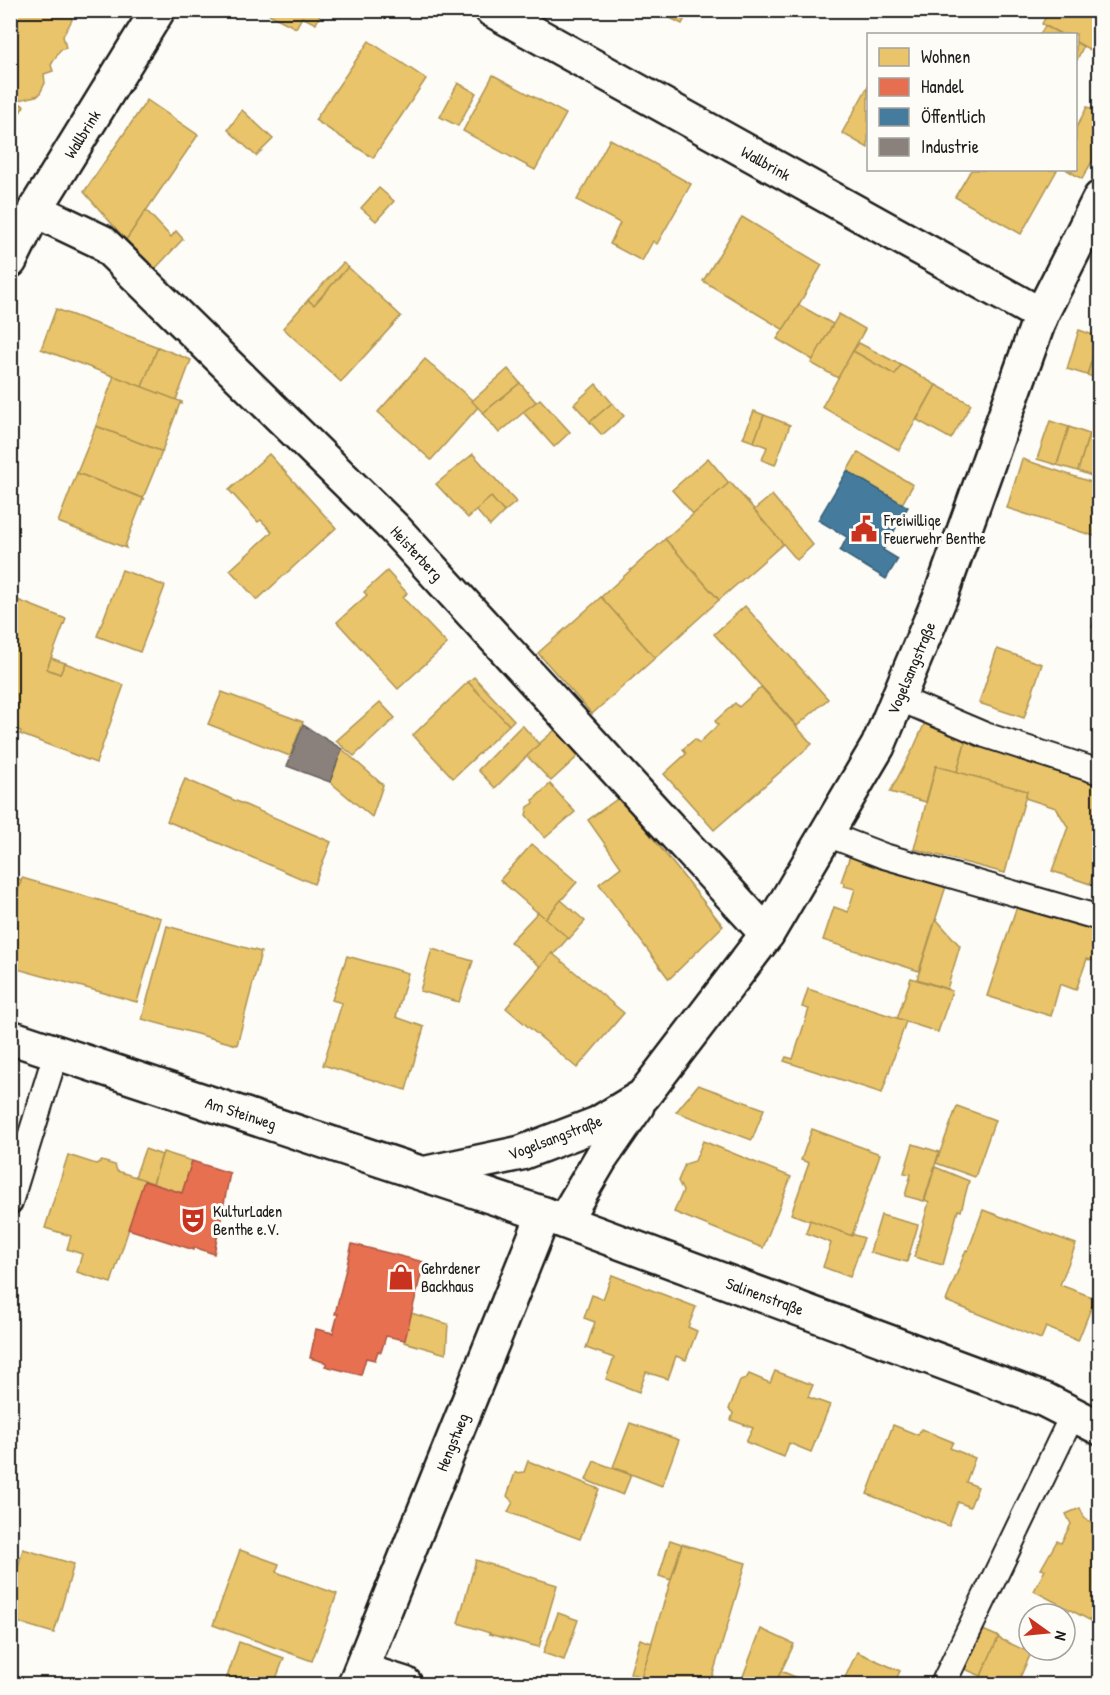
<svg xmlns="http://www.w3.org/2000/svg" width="1110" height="1695" font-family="'Patrick Hand',sans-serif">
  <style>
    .homes { fill: #e9c46a; stroke: #ac9253; stroke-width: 1.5 }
    .shops { fill: #e76f51; stroke: #aa5641; stroke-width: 1.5 }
    .public { fill: #457b9d; stroke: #395e76; stroke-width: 1.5 }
    .industry { fill: #8a817c; stroke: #69635f; stroke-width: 1.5 }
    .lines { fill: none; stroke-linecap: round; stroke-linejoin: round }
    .service-casing { stroke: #1c1c1c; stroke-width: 28 }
    .minor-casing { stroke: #1c1c1c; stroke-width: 38 }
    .service { stroke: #fdfcf7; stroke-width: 24 }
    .minor { stroke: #fdfcf7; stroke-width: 33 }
    .labels { text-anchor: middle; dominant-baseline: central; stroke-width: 6; stroke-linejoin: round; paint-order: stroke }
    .street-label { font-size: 16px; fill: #1c1c1c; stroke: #fdfcf7 }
    .poi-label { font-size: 16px; fill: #1c1c1c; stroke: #fdfcf7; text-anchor: start }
  </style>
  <rect width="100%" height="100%" fill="#fdfcf7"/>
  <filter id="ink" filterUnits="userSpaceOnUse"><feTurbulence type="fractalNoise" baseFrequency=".0167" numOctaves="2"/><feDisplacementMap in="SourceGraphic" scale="12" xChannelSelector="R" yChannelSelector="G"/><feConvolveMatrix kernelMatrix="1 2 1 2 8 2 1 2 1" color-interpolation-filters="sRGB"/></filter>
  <g filter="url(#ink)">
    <g class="homes">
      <path d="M10,10h59l3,10 -9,16 3,12 -6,2 -9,15 2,6 -9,3 1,9 -6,12 -23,6 -6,-4z"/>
      <path d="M261,10h61l-6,14 -14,-7 -6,11z"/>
      <path d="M664,10h25l-7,14 -20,-10z"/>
      <path d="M1049,10h51v45l-24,-13v-8h-15l-19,-10z"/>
      <path d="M1045,26l16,8h-21z"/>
      <path d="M369,41l57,38 -53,79 -58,-38z"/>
      <path d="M1076,42l7,5 -7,15z"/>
      <path d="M493,75l73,39 -31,56 -72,-39z"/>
      <path d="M458,83l18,10 -18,33 -18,-9z"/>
      <path d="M868,86v62l-26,-15z"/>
      <path d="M10,97l14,9 -14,23z"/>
      <path d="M147,100l51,35 -72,105 -42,-48z"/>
      <path d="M1087,107l13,7v34l-18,31 -15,-9h9v-42z"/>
      <path d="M242,110l31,29 -17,17 -28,-26z"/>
      <path d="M610,139l81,45 -34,60 -4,-3 -11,20 -32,-17 10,-21 -43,-23z"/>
      <path d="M971,170h86l-36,64 -66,-37z"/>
      <path d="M379,188l15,13 -18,20 -15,-13z"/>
      <path d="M146,210l25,27 5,-6 7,8 -29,31 -28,-30z"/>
      <path d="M742,217l80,48 -38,65 -81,-49z"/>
      <path d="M343,263l5,4 -34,38 -6,-5z"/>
      <path d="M348,267l53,49 -60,66 -58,-54 25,-28 6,5z"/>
      <path d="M799,305l34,19 -20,36 -36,-21z"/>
      <path d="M56,309l102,38 -16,40 -101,-38z"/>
      <path d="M839,314l26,15 -27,49 -27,-15z"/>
      <path d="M1079,330l20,7 -12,38 -20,-6z"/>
      <path d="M1100,337v42l-13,-4z"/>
      <path d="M859,343l42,22 -6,10 -42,-24z"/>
      <path d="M158,347l33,13 -15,40 -34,-13z"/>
      <path d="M853,351l42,24 6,-10 35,20 -37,65 -77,-43z"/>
      <path d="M425,359l54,47 -48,54 -53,-48z"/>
      <path d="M508,369l12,14 -37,30 -11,-12z"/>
      <path d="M114,376l68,26v2l-2,-1 -18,48 1,1 -67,-26z"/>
      <path d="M520,383l16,19 -37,31 -16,-20z"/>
      <path d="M596,384l16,19 -22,19 -16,-18z"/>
      <path d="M936,385l35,19 -20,35 -34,-19z"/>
      <path d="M540,399l30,33 -16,15 -31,-35z"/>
      <path d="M612,403l12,13 -22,19 -12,-13z"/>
      <path d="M754,411l10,4 -10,27 -11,-4z"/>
      <path d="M764,415l26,10 -15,40 -13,-5 5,-13 -13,-5z"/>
      <path d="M1050,421l19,6 -12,38 -20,-6z"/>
      <path d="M96,426l67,26h-1l-19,46 2,1 -68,-26z"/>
      <path d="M1069,427l20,7 -11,37 -21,-6z"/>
      <path d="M1089,434l11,3v32l-3,9 -19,-7z"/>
      <path d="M858,452l55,33 -11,19 -55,-33z"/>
      <path d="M269,454l67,74 -79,72 -27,-30 42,-38 -11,-12 -3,2 -29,-32z"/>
      <path d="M473,454l43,48 -12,10 -13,-15 -23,21 -32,-34z"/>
      <path d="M708,458l21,25 -35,32 -22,-25z"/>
      <path d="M1022,459l78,26v53l-93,-30z"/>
      <path d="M77,473l68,26h-2l-18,47 1,2 -68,-26z"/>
      <path d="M730,482l54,61 -65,57 -54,-61z"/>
      <path d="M772,495l41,50 -16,15 -43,-50z"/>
      <path d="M491,497l13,15 -14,14 -14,-16z"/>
      <path d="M665,539l54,61 -64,58 -54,-61z"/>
      <path d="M122,570l43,16 -25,66 -43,-16z"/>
      <path d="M387,571l20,22 -4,5 44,46 -49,45 -61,-67 30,-27 -3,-3z"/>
      <path d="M10,597l56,22 -19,50 13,5 5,-11 59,22 -28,78 -76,-29 1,-3 -11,-4z"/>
      <path d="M601,597l54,61 -63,56 -54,-61z"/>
      <path d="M1100,603v27l-8,-3z"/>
      <path d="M745,606l83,93 -31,27 -83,-92z"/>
      <path d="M997,649l45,15 -18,54 -45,-15z"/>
      <path d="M51,658l14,5 -5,11 -13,-5z"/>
      <path d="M474,677l40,43 -5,5 -41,-43z"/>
      <path d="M468,682l41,43 -56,53 -40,-43z"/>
      <path d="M761,687l51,57 -98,86 -50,-56 22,-20 -3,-5 12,-10 4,4 19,-18 -3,-4 20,-18 4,4z"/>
      <path d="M222,692l81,30 -13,34 -82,-32z"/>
      <path d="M380,702l15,16 -41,38 -18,-15z"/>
      <path d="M927,718l41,14 -11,40 -21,-6 -10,36 -36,-10 24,-45z"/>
      <path d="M563,723l23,26 -35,32 -25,-26z"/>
      <path d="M522,725l17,19 -44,44 -17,-18z"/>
      <path d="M968,732l132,46v78l-10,28 -38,-13 16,-44 -12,-19 -31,-10 2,-7 -70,-19z"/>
      <path d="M342,749l41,36 -11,32 -42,-35z"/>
      <path d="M936,766l91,25 -22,82 -91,-24z"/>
      <path d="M10,767l6,4 -6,20z"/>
      <path d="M185,779l146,63 -17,42 -147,-63z"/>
      <path d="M550,784l25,28 -30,26 -19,-23 2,-8 6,-4 -1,-3z"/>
      <path d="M620,797l103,129 -54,53 -70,-95 22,-17 -33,-47z"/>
      <path d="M532,844l45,38 -32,37 -45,-39z"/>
      <path d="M854,854l93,29 -28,88 -96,-31 11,-33 14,5 7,-23 -11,-3 1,-3 -4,-1 9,-26 3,1z"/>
      <path d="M10,876l12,4 -12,39z"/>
      <path d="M22,878l139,40 -24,84 -127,-35v-48z"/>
      <path d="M561,900l24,21 -16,18 -24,-20z"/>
      <path d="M1018,903l82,24v36l-13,-4 -11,31 -16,-6 -9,32 -64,-20z"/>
      <path d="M538,912l30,26 -14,16 -2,-1 -11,14 -31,-25z"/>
      <path d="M936,919l24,27 -13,43 -30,-10z"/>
      <path d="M167,926l94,26 -24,93 -95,-26z"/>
      <path d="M432,949l41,12 -14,41 -39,-11z"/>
      <path d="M552,953l72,60 -47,55 -71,-60z"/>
      <path d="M347,956l61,17 -12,44 28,10 -18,63 -83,-25 19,-62 -10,-3z"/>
      <path d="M911,978l41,13 -14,41 -41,-13z"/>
      <path d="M808,989l98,32 -24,72 -98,-32 2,-4 7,2 16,-50 -7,-2z"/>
      <path d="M698,1085l66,24 -12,31 -76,-28z"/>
      <path d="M957,1106l38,14 -20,57 -39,-14z"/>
      <path d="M812,1129l68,25 -28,82 -61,-22 18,-51 -8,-3z"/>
      <path d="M703,1141l88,36 -28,71 -89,-36 9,-21 -5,-10 7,-17 10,-3z"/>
      <path d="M913,1144l26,8 -15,49 -19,-5 6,-22 -7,-1z"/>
      <path d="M145,1149l17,6 -9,28 -18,-6z"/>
      <path d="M163,1152l29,9 -10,32 -29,-9z"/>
      <path d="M68,1155l28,9 6,-3 13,4 2,6 28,9 -34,103 -34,-11 5,-18 -15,-5 4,-13 -26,-8z"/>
      <path d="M935,1167l34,14 -8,30 -3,-1 -15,55 -29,-8 15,-55 -4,-2z"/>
      <path d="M983,1210l93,34 -16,41 35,13 -17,43 -32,-14 -5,12 -95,-38 20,-51 2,1z"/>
      <path d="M881,1215l37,10 -11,37 -37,-10z"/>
      <path d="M810,1220l42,16v-2l12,4 -14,39 -27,-10 8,-24 -25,-10z"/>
      <path d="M612,1275l84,32 -8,20 9,4 -11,29 -10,-4 -8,23 -22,-7 -7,20 -33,-13 8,-21 -28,-10 9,-26 -11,-4 8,-23 11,4z"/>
      <path d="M411,1313l37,11 -2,30 -42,-12z"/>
      <path d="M775,1371l38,14 -5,12 22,8 -19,47 -22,-9 -5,14 -38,-15 7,-14 -22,-8 2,-7 -4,-4 11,-28 6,-2 3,-5 21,9z"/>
      <path d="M630,1423l49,17 -17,46 -49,-19z"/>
      <path d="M893,1425l25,10 3,-6 32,13 -3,6 25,10 -9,24 12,5 -8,20 -12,-5 -9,24 -82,-32z"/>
      <path d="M528,1461l71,28 -19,50 -72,-27 5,-10 -6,-6 8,-23 9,-1z"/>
      <path d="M594,1461l37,14 -8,20 -37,-15z"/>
      <path d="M1080,1508l5,11 15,7v92l-3,6 -63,-33 11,-21 -4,-1 16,-28 4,2 10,-19 -5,-10z"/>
      <path d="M670,1540l12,4 -11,36 -12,-4z"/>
      <path d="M682,1544l64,19 -36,121h-44l-25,-7z"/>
      <path d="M23,1549l51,15 -20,69 -44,-13v-55l8,2z"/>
      <path d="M240,1550l39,14 -3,8 61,22 -25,67 -99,-36z"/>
      <path d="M476,1560l81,25 -18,62 -50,-13 1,-1 -32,-10z"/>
      <path d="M558,1613l20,7 -14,40 -21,-7z"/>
      <path d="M976,1627l23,10 -18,39 -23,-10z"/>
      <path d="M761,1629l33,15 -19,40h-35z"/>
      <path d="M998,1638l33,15 -14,31h-19l-17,-8z"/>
      <path d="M640,1639l12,4 -11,34 -11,-4z"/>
      <path d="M239,1642l45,16 -10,26h-35l-13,-4z"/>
      <path d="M857,1652l43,19 -6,13h-52z"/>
      <path d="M781,1671l31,13h-37z"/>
    </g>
    <g class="shops">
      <path d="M192,1161l38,12 -16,81 -20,-7v3l-66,-21 16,-48 38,12z"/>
      <path d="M352,1244l72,18 -19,78 -19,-4 -5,16 -3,-1 -3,9 -9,-2 -5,17 -36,-9 2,-3 -17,-5 6,-29 17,4 5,-19h-3z"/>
    </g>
    <path class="public" d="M847,471l61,36 -25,43 15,9 -12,20 -46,-28 7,-14 -29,-17z"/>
    <path class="industry" d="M303,725l39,24 -12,33 -43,-16z"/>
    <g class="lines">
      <g class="service-casing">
        <g id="service">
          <path d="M898,698l87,37 115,37"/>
          <path d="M827,834l57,22 216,62"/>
          <path d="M10,1202l46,-149"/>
          <path d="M943,1684l130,-270"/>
        </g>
      </g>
      <g class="minor-casing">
        <g id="minor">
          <path d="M492,10l549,305"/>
          <path d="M35,210l67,32 292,286 373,406"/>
          <path d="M10,261l25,-51 123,-200"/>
          <path d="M10,1037l534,177 501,186 55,28"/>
          <path d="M427,1173l94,-20 76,-29 46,-28 124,-162 111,-188 62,-148 101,-283 59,-117"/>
          <path d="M564,1221l37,-63 36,-52"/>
          <path d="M361,1670l44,14"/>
          <path d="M355,1684l189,-470"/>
        </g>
      </g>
      <use href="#service" class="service"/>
      <use href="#minor" class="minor"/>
    </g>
  </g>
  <defs>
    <g id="civic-bare" transform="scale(2.07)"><path d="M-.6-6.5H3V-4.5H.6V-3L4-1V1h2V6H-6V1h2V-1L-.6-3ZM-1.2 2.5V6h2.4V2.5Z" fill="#c8321e" stroke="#fdfcf7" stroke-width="2.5" paint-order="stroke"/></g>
    <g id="theatre-bare" transform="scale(2.07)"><path d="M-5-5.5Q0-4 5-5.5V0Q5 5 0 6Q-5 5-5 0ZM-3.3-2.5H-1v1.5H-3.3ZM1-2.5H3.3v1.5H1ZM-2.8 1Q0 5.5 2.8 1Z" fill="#c8321e" stroke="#fdfcf7" stroke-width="2.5" paint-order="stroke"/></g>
    <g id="shop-bare" transform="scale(2.07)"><path d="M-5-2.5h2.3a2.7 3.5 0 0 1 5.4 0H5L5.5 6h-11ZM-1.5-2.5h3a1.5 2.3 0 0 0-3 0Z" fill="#c8321e" stroke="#fdfcf7" stroke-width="2.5" paint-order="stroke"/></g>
  </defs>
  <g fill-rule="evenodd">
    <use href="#civic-bare" x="864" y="529"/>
    <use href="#theatre-bare" x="193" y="1220"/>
    <use href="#shop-bare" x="401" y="1277"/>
  </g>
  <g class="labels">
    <g class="street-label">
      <text transform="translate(82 134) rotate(-58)">Wallbrink</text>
      <text transform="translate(766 163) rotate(29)">Wallbrink</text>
      <text transform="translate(417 553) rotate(47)">Heisterberg</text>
      <text transform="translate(911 668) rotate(-67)">Vogelsangstraße</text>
      <text transform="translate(241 1113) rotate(18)">Am Steinweg</text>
      <text transform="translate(555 1137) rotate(-21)">Vogelsangstraße</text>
      <text transform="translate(765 1296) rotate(20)">Salinenstraße</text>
      <text transform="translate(452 1442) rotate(-68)">Hengstweg</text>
    </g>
    <g class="poi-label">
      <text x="884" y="520">Freiwillige<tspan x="884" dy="18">Feuerwehr Benthe</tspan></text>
      <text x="213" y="1211">KulturLaden<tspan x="213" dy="18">Benthe e.V.</tspan></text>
      <text x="421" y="1268">Gehrdener<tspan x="421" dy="18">Backhaus</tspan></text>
    </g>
  </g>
  <rect width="1110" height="1695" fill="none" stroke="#fdfcf7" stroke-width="36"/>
  <rect x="18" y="18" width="1074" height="1659" fill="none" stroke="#1c1c1c" stroke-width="2" filter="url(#ink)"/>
  <rect x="867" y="33" width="210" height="138" fill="#fdfcf7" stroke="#a3a29f" stroke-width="1.5"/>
  <rect x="879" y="48" width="30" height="18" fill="#e9c46a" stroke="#a3a29f" stroke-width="1.5"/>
  <text x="921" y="63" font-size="18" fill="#1c1c1c">Wohnen</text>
  <rect x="879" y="78" width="30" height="18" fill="#e76f51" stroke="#a3a29f" stroke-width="1.5"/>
  <text x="921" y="93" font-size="18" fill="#1c1c1c">Handel</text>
  <rect x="879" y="108" width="30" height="18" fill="#457b9d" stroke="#a3a29f" stroke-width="1.5"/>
  <text x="921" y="123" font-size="18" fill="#1c1c1c">Öffentlich</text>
  <rect x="879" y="138" width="30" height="18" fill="#8a817c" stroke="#a3a29f" stroke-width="1.5"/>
  <text x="921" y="153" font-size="18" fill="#1c1c1c">Industrie</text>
  <g transform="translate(1047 1632) rotate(105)"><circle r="28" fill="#fdfcf7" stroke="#a3a29f" stroke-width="1.5"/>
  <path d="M0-4.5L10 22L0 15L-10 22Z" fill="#c8321e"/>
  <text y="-9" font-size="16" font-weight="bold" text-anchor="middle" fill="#1c1c1c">N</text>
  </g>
</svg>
